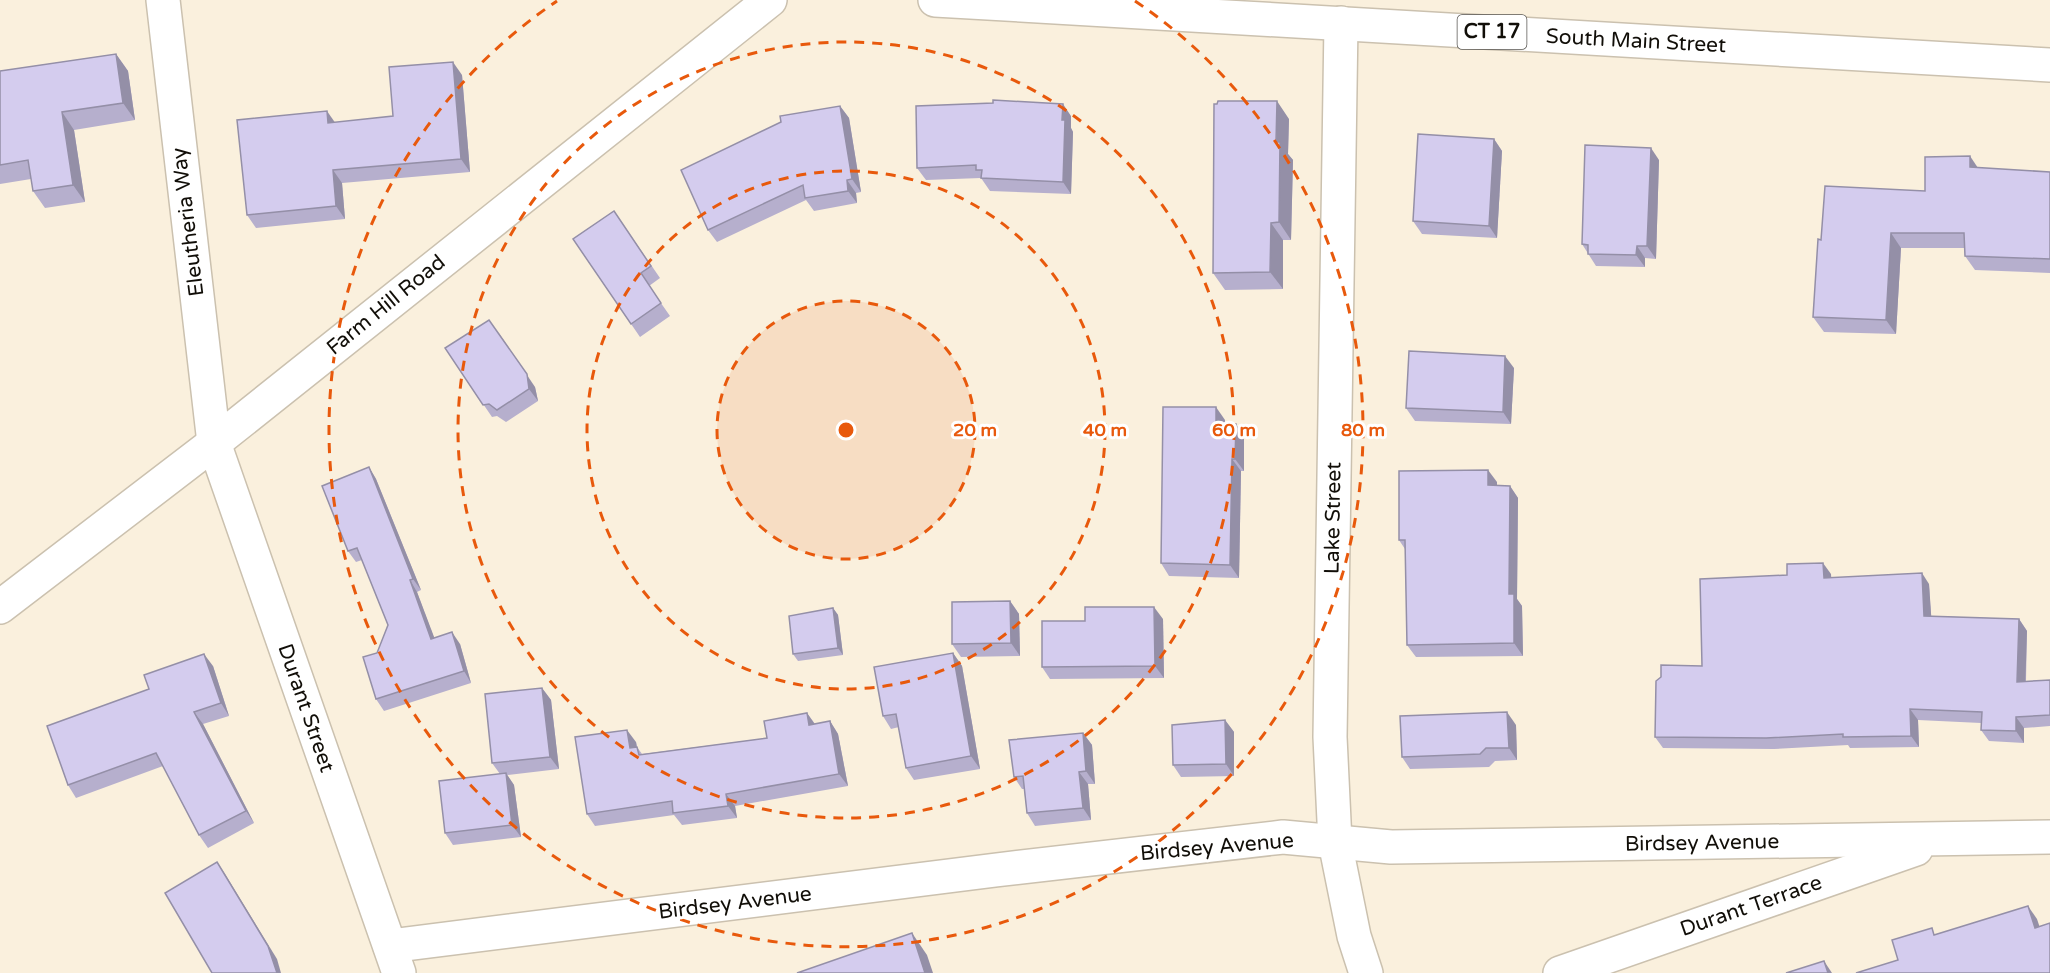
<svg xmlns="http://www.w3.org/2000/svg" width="2050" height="973" font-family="'Varela Round',sans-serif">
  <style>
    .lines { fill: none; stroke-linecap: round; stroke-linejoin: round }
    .minor-casing { stroke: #cbc1af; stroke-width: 36 }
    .secondary-casing { stroke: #cbc1af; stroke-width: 36 }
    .primary-casing { stroke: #cbc1af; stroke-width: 36 }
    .minor { stroke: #fff; stroke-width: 33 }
    .secondary { stroke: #fff; stroke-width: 33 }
    .primary { stroke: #fff; stroke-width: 33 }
    .wall { fill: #b6afcd }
    .shaded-wall { fill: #948fa7 }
    .building { fill: #d4ccee; stroke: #948fa7; stroke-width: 1.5 }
    .ring { fill: none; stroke: #e8590c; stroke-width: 3; stroke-dasharray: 10 8 }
    .labels { text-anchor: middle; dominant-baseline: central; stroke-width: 6; stroke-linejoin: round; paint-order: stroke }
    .shield { fill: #fff; stroke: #585652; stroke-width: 1.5 }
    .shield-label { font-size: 20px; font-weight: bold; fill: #110e08 }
    .street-label { font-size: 21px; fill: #110e08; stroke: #fff }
    .centre { fill: #e8590c; stroke: #fff; stroke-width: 3 }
    .ring-label { font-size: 18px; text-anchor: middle; font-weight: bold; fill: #e8590c; stroke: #fff; stroke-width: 6; stroke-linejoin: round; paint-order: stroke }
  </style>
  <rect width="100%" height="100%" fill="#faf0dd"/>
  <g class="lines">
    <g class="minor-casing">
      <g id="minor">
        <path d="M163,0l51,443 185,530"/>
        <path d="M1341,23l-11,714 5,105 19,94 12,37"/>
        <path d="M390,946l606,-76 287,-33 108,10 659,-10"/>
        <path d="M1560,973l356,-124"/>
      </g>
    </g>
    <g class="secondary-casing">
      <path id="secondary" d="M0,607l214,-164 556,-443"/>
    </g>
    <g class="primary-casing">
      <path id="primary" d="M935,0l1115,65"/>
    </g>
    <use href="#minor" class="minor"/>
    <use href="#secondary" class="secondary"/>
    <use href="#primary" class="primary"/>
  </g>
  <g class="wall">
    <path d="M116,54l12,17 7,49 -61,10 11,72 -40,6 -12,-17 -2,-12 -31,5v-113z"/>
    <path d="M462,75l8,97 -128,11 3,36 -89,9 -9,-13 146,-99z"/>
    <path d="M840,106l9,12 12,74 -5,1 1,10 -43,8 -8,-11 -89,42 -9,-12z"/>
    <path d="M1071,116v12l2,4 -2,62 -81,-3 -9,-13 -55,2 -9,-12z"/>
    <path d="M1289,119l-1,35 5,6 -2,80h-8v49l-58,1 -12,-17z"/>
    <path d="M1494,139l8,12 -5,87 -75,-4 -9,-13z"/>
    <path d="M1659,160l-3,99 -11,-1v9l-49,-1 -14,-22z"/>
    <path d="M1978,168l72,4v101l-75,-3 -10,-14 -1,-8h-63l-5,86 -72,-2 -11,-15 112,-126z"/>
    <path d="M614,211l46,67 -11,8 21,30 -30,21 -67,-98z"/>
    <path d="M445,348l90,39 3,14 -32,21 -9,-6 -5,1z"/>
    <path d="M1514,368l-3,56 -96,-3 -9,-13z"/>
    <path d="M1225,420v4l19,13v34h-3l-2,107 -70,-2 -8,-13z"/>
    <path d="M369,467l7,12 45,111 -4,2 17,46 26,6 11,39 -87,28 -8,-12 1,-46 11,-28 -26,-65 -6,2 -8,-11z"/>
    <path d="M1497,482v4h13l8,12 -1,101 5,7 1,50 -107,1 -9,-12 -2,-96 -6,-9z"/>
    <path d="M1831,574v3l98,7 2,32 88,3 8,12 -1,50 24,-1v46l-26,2v15l-35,-2 -8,-11v-7l-63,-3 1,27 -69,1 -2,-3 -74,4 -111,-1 -8,-11 47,-71z"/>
    <path d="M1010,601l9,13 1,42 -59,1 -9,-13z"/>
    <path d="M833,608l5,7 5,40 -45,6 -5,-7z"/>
    <path d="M1163,619l1,59 -114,1 -8,-12z"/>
    <path d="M953,653l9,13 18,103 -66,11 -8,-12 -7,-41 -8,2 -8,-13z"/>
    <path d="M213,666l16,50 -26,8 51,99 -46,25 -9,-13 -36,-69 -87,32 -8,-13z"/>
    <path d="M542,688l9,12 8,69 -52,6 7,10 7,52 -68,8 -8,-12 55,-59 -8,-11z"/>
    <path d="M807,713l8,11 15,-3 8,13 10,52 -113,20 2,12 -55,7 -8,-10 -79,11 -8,-12 49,-72 1,5 5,7 125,-16z"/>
    <path d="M1225,720l9,12v44l-53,1 -8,-12z"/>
    <path d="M1516,725l1,35 -22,1 -6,6 -79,2 -8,-12z"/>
    <path d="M1083,733l9,12 3,39h-7l3,36 -56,6 -8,-13 -3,-24h-2l-8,-12z"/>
  </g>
  <g class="shaded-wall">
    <path d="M116,54l12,17 7,49 -12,-17z"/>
    <path d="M453,62l9,13 8,97 -9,-13z"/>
    <path d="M1277,101l12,18 -1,35 5,6 -2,80 -12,-18 -3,-80z"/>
    <path d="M1063,104l8,12v12l2,4 -2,62 -8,-12 -1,-62z"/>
    <path d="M840,106l9,12 12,74 -9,-13z"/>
    <path d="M327,111l9,13 -8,-1z"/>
    <path d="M62,112l12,18 11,72 -12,-17z"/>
    <path d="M1494,139l8,12 -5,87 -8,-12z"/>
    <path d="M1651,148l8,12 -3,99 -9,-13z"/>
    <path d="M1970,156l10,15 -10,-4z"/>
    <path d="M333,170l9,13 3,36 -9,-13z"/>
    <path d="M847,180l9,13 1,10 -9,-12z"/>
    <path d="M1271,223l12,17v49l-13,-17z"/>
    <path d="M1891,233l10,15 -5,86 -10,-14z"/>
    <path d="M1637,246l8,12v9l-9,-12z"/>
    <path d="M498,332l37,55 3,14 -9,-12z"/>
    <path d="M1505,356l9,12 -3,56 -8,-12z"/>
    <path d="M1216,407l9,13v17l-9,-13z"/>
    <path d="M1236,424l8,13v34l-9,-12z"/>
    <path d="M1232,459l9,12 -2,107 -9,-13z"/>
    <path d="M369,467l7,12 45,111 -8,-11z"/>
    <path d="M1488,470l9,12v16l-9,-13z"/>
    <path d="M1510,486l8,12 -1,101 5,7 1,50 -9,-13 -5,-49z"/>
    <path d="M1823,563l8,11 1,15 -8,-11z"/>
    <path d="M1922,573l7,11 3,43 -8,-11z"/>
    <path d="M410,580l7,12 22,58 -8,-11z"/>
    <path d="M1010,601l9,13 1,42 -9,-13z"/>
    <path d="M1154,607l9,12 1,59 -9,-12z"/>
    <path d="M833,608l5,7 5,40 -5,-7z"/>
    <path d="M2019,619l8,12 -2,62 -8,-11z"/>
    <path d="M452,632l8,12 11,39 -7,-12z"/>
    <path d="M953,653l9,13 18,103 -9,-13z"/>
    <path d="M204,654l9,12 16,50 -8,-13z"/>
    <path d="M542,688l9,12 8,69 -9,-12z"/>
    <path d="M1910,709l8,11 1,27 -8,-11z"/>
    <path d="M194,712l9,12 51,99 -8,-12z"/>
    <path d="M1507,712l9,13 1,35 -8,-12z"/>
    <path d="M807,713l9,13 -7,-1z"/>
    <path d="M2016,717l8,11v15l-8,-12z"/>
    <path d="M1225,720l9,12v44l-8,-12z"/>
    <path d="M830,721l8,13 10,52 -9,-12z"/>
    <path d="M627,730l9,12 3,19 -9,-13z"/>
    <path d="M1083,733l9,12 3,39 -9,-13z"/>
    <path d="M1079,772l9,12 3,36 -8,-12z"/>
    <path d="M506,773l8,12 7,52 -9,-12z"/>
    <path d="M726,794l9,12 2,12 -9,-12z"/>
    <path d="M217,862l8,12 52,85 4,14h-4z"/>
    <path d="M2028,906l9,13 7,21 -9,-12z"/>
    <path d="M912,933l15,22 6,18h-8z"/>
    <path d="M1824,961l8,12h-4z"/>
  </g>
  <g class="building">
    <path d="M116,54l7,49 -61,9 11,73 -40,6 -5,-31 -28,5v-94z"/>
    <path d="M453,62l8,97 -128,11 3,36 -89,9 -10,-95 90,-9 1,12 65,-7 -4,-49z"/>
    <path d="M993,100l70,4 -1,16h3l-2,62 -82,-4 1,-8h-6v-5l-59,3 -1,-62 77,-3z"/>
    <path d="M1218,101h59l-1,41h4l-1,80 -8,1 -1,49 -57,1 1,-169h3z"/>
    <path d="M840,106l12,73 -5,1 1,11 -43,7 -2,-13 -95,45 -27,-60 100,-48 -1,-6z"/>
    <path d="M1418,134l76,5 -5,87 -76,-5z"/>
    <path d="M1585,145l66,3 -4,98h-10l-1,9 -48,-1v-9l-6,-1z"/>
    <path d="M1970,156v11l80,5v87l-85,-3 -1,-23h-73l-5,87 -73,-3 5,-78 3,1 4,-54 100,5v-34z"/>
    <path d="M614,211l37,55 -10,7 20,30 -30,21 -58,-85z"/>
    <path d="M489,320l38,54 2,15 -32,21 -8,-6 -6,1 -38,-57z"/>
    <path d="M1409,351l96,5 -2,56 -97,-4z"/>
    <path d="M1163,407h53v17h20l-1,35h-3l-2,106 -69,-2z"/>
    <path d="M369,467l44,112 -3,1 21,59 21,-7 12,39 -88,28 -13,-42 14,-4 11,-28 -31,-77 -9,3 -26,-65z"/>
    <path d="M1488,470v15l22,1 -1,108h5v49l-107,2 -2,-105h-6v-69z"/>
    <path d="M1823,563l1,15 98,-5 2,43 95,3 -2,63 33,-2v35l-34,2v14l-35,-1 1,-18 -72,-3 1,27 -68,1v-3l-77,4 -111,-1 1,-56 5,-4v-12l41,1 -2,-87 87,-4v-11z"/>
    <path d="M1010,601l1,42 -59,1v-42z"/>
    <path d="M1085,607h69l1,59 -113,1v-46h43z"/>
    <path d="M833,608l5,40 -45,6 -4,-38z"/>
    <path d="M953,653l18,103 -65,12 -10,-54 -13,2 -9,-49z"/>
    <path d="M204,654l17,49 -27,9 52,99 -47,24 -43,-82 -88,32 -21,-59 102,-37 -5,-14z"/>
    <path d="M542,688l8,69 -58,6 -7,-69z"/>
    <path d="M1507,712l2,36h-23l-6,6 -78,3 -2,-41z"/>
    <path d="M807,713l2,12 21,-4 9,53 -113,20 2,12 -55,7 -1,-12 -85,13 -12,-77 52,-7 3,18 7,-1 2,8 128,-17 -3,-17z"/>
    <path d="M1225,720l1,44 -53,1 -1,-40z"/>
    <path d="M1083,733l3,38 -7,1 4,36 -56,5 -4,-37 -9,1 -5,-37z"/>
    <path d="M506,773l6,52 -67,8 -6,-52z"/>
    <path d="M217,862l51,84 9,27h-65l-47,-80z"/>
    <path d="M2028,906l7,22 15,-5v50h-194l42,-13 -6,-20 40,-12 2,7z"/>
    <path d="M912,933l13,40h-128z"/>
    <path d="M1824,961l4,12h-42z"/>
  </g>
  <circle cx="846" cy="430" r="129" fill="#e8590c" fill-opacity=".12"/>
  <g class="ring">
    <circle cx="846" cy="430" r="129"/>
    <circle cx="846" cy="430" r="259"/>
    <circle cx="846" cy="430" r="388"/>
    <path d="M1135 1A517 517 0 1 1 557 1"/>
  </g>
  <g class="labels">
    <rect class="shield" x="1457.5" y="15" width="69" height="34" rx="4.5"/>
    <g class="shield-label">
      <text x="1492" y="32">CT 17</text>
    </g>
    <g class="street-label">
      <text transform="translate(1636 41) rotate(3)">South Main Street</text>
      <text transform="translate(188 222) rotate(-97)">Eleutheria Way</text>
      <text transform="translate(386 305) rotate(-39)">Farm Hill Road</text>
      <text transform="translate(1333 518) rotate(-89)">Lake Street</text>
      <text transform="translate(306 708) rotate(71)">Durant Street</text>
      <text transform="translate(1702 843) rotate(-1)">Birdsey Avenue</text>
      <text transform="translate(1217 847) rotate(-5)">Birdsey Avenue</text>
      <text transform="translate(735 903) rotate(-7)">Birdsey Avenue</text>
      <text transform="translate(1751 906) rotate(-19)">Durant Terrace</text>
    </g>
  </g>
  <circle cx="846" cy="430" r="9" class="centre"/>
  <g class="ring-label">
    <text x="975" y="436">20 m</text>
    <text x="1105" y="436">40 m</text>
    <text x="1234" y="436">60 m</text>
    <text x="1363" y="436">80 m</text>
  </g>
</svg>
